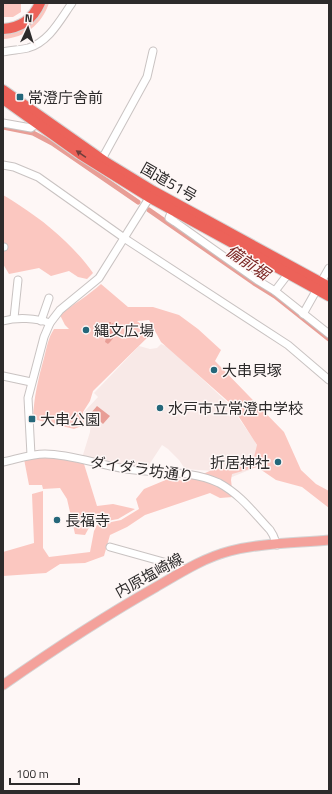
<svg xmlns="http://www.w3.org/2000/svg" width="332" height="794" font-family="'Titillium Web','Noto Sans JP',sans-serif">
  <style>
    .built { fill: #f8e9e7 }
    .green { fill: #fbc7c0 }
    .water { fill: #e89e96 }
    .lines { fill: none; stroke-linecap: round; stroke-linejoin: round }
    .canal { stroke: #e89e96; stroke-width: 5 }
    .minor-casing { stroke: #c9c3c2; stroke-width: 9 }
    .major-casing { stroke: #d5d5d5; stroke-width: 11 }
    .highway-casing { stroke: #d5d5d5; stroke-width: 12 }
    .minor { stroke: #fff; stroke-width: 7 }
    .major { stroke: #f4a19b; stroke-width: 9 }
    .highway { stroke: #ec6259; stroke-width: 10 }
    .oneway { fill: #703e3b }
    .poi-dot { fill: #25677a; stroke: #fef7f6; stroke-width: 1.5 }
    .labels { text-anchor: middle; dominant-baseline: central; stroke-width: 3; stroke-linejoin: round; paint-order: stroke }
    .poi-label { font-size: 15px; fill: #2d2b2b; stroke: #fef7f6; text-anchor: start }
    .street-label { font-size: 15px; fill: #2d2b2b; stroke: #fef7f6 }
    .water-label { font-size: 16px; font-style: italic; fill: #792421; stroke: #fef7f6 }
  </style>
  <rect width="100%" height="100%" fill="#fef7f6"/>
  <path class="built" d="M161,344l7,3 60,56 26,37 7,13 3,11 -32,13 -19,-6 -28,-2 -6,-9 -11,-11 -6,-4 -15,23h-10l-55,-10 8,-26 1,-12 -7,-8 14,-15 -4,-4 45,-47 11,3 7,-1z"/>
  <g class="green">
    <path d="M3,3h18v9l-8,5h-10z"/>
    <path d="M45,3h4c-7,21 -24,35 -46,36v-5c23,-2 33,-10 42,-31z"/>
    <path d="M3,195c6,3 11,7 16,10 28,18 55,41 74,68l-6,6 -9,-2 -9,-6 -18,5 -12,-8 -30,6 -6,-10z"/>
    <path d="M101,284l27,23h25l26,8 19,14 23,21 -6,11 69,71 17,38 15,14 13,7v17l-27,-21 -26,-7 -19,-13 -25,7 -1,6 2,17 -13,1 -10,-5 -65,22 -18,12 -17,8 -6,21 -19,7 -25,1 -14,9 -43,3v-24l31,-9 -2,-49 11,-3v57l6,9 41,-5 4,-21 3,-6 24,-5 18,-11 -3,-10 8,-10 24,-10 19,2 25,-11 15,-2 27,-11 3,-12 -27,-42 -69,-61 -12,-22 -12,1 15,12 -59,58 -3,10 -7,11 1,13 -10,4 -41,-10c1,-23 5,-39 11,-61 3,-11 4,-20 10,-29h15l-4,-4 -5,-10c13,-11 28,-19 41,-31z"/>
    <path d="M39,457h16l29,7 13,42 16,-2 22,5 -17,10 -27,5 -6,11 -10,-1 -8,-35 -7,-11 -17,1 -1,-4h-13l-5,-26z"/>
  </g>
  <g class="water">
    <path d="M109,322h2v2l2,-1 2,4 2,-1c-1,7 -3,13 -9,18l-3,-2 1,-4 3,-7 -1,-3z"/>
    <path d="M97,406l13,10 -7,8 -12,-11z"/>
  </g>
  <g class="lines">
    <g class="canal">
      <path d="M3,127l30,6 19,10 86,59"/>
      <path d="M149,210l105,73 21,13 54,43"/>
    </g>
    <g class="minor-casing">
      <g id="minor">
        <path d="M3,52c8,-2 17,-2 25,-4 21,-6 32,-28 44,-45"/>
        <path d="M3,123l28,5 7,-5"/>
        <path d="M102,159l45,-82 6,-26"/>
        <path d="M3,165l11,2 24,10 89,63 161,105 41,35"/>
        <path d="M172,210l-3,8 6,4 82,58 18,11 54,43"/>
        <path d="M3,247h1"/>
        <path d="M275,291l13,-17"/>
        <path d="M303,314l26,-46"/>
        <path d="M14,318l4,-38"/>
        <path d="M3,321c14,-4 33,-3 47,2"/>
        <path d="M41,321l8,-23"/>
        <path d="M3,376l28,6"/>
        <path d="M31,455l-3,-57 16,-61 6,-14 10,-13 39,-32 52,-83"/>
        <path d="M3,462c14,-3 28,-8 42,-8 26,0 54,11 81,15 31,5 63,0 93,14 22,12 34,29 51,47l3,5 4,10"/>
        <path d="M110,547l68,19 8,4"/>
      </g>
    </g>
    <g class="major-casing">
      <path id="major" d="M3,685c50,-35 100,-68 153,-98 24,-14 47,-29 74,-36 31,-8 66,-8 99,-11"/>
    </g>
    <g class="highway-casing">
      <g id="highway">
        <path d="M3,29c17,-1 30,-10 37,-26"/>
        <path d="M3,90l104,73 46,28 176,96"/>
        <path d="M3,99l77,55 69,43 180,99"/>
      </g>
    </g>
    <use href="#minor" class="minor"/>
    <use href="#major" class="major"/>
    <use href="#highway" class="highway"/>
  </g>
  <defs><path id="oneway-solid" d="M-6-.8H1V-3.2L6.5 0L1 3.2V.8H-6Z"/></defs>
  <use class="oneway" href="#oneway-solid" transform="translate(81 154) rotate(-146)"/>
  <g class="poi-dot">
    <rect x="16" y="93" width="8" height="8" rx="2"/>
    <circle cx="86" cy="330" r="4"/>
    <circle cx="214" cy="370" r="4"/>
    <circle cx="160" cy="408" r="4"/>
    <rect x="28" y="415" width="8" height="8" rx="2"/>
    <circle cx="278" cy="462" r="4"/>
    <circle cx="57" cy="520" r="4"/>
  </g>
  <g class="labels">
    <g class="poi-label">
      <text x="28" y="97">常澄庁舎前</text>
      <text x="94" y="330">縄文広場</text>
      <text x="222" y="370">大串貝塚</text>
      <text x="168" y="408">水戸市立常澄中学校</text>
      <text x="40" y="419">大串公園</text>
      <text x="270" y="462" text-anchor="end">折居神社</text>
      <text x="65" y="520">長福寺</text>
    </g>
    <g class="street-label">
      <text transform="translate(169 182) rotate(30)">国道51号</text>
      <text transform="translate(142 469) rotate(8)">ダイダラ坊通り</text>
      <text transform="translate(149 575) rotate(-29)">内原塩崎線</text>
    </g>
    <g class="water-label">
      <text transform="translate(248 262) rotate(34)">備前堀</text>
    </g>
  </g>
  <rect width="332" height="794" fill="none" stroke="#2d2b2b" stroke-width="8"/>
  <g transform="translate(28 28) rotate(4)" stroke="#fef7f6" stroke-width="3" paint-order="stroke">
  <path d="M0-3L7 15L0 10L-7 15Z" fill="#2d2b2b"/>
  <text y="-6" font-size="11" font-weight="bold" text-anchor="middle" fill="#2d2b2b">N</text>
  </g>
  <path d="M10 778v6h69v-6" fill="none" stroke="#2d2b2b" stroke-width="2"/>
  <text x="16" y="778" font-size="12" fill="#2d2b2b" stroke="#fef7f6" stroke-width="3" paint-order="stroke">100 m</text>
</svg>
